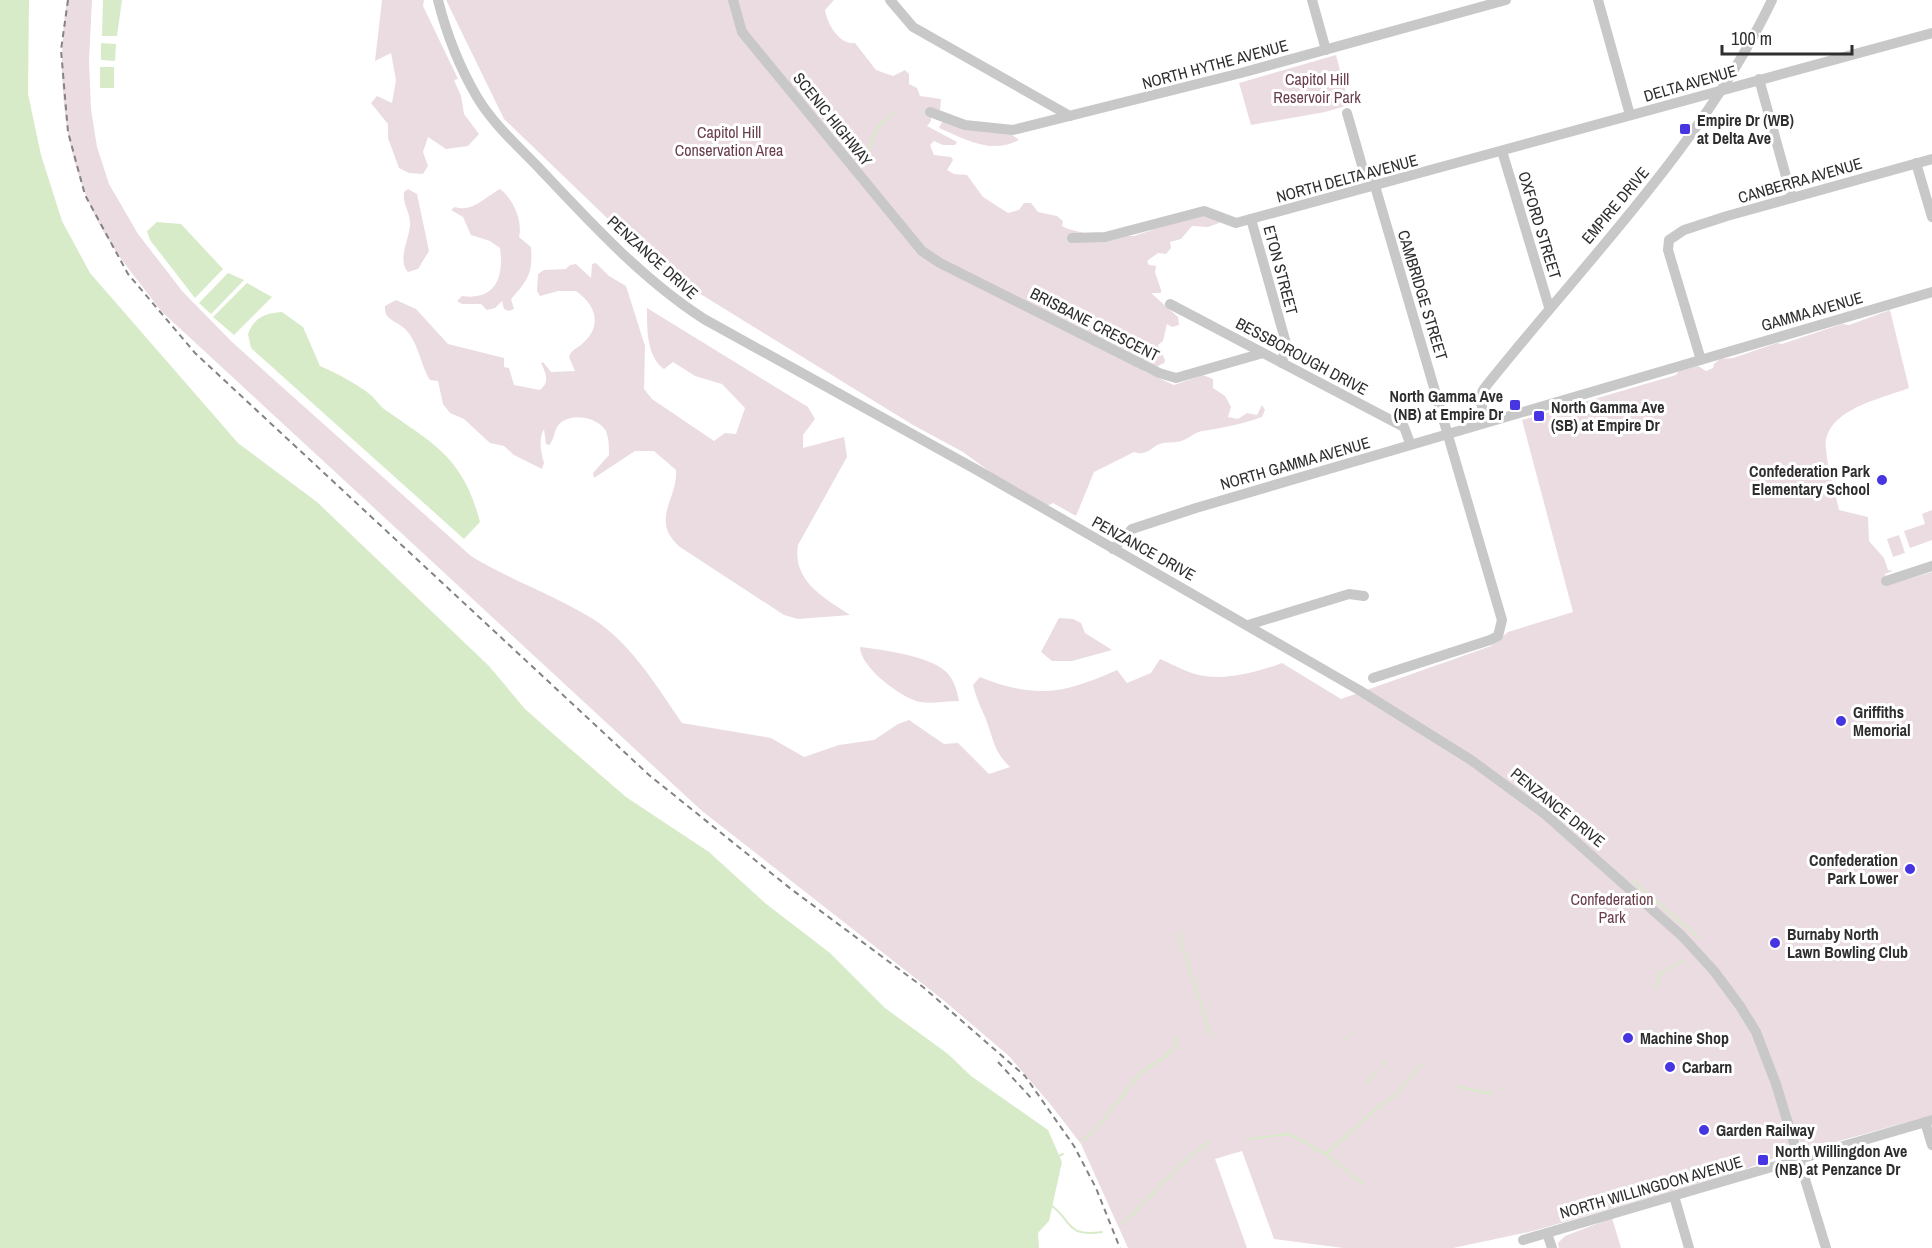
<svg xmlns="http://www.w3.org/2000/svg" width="1932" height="1248" font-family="'Archivo Narrow',sans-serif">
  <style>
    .green { fill: #ebdce2 }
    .water { fill: #d8ebc9 }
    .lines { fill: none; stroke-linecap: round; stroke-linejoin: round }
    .stream { stroke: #d8ebc9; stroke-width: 2 }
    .minor { stroke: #c8c8c8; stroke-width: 10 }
    .rail { stroke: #838383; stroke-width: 2; stroke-dasharray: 6 4.5; stroke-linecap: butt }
    .poi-dot { fill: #4635e1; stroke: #fff; stroke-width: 2 }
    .labels { text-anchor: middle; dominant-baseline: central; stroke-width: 6; stroke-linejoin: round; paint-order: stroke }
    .street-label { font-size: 16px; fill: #2e2e2e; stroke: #fff }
    .park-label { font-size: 16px; fill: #693d4a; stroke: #fff }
    .poi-label { font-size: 16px; font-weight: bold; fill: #2e2e2e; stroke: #fff; text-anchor: start }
  </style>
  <rect width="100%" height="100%" fill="#fff"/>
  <g class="green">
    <path d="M67,0h25l-3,61 2,48 6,38 12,37 29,50 45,58 49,50 239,214c39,24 83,39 122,63 37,23 65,69 89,104l89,15 33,19 35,-12 35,-5 24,-16 11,-4 35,24 14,-1 31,31 21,-7c-18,-18 -16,-28 -25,-50 -5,-11 -9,-20 -12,-32l7,-8c55,22 84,17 137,-7l10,13 24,-10 9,-14c12,5 26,13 39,16 26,6 59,-3 83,-12l59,36 150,-53 17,-14 65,-20 -51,-192 154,-45 3,-4 19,-5 8,5 7,-3 1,-4 6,-5 13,-1 44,-15 5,1 60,-20 7,1 41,-15 19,78c-28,11 -88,22 -83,62 2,20 9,41 13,60l29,7 1,24 15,17 4,12 5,1 -8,3 2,11 45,-13v543l-114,32 -10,1 -10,-8 -9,3 -4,11 -47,18 -205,59 -80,17h-110l-69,-9 -32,-88 -27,8 32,89h-119l-47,-104 -30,-39 -42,-49 -67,-57 -240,-188 -541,-500c-16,-22 -35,-44 -50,-67 -46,-71 -57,-162 -44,-244z"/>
    <path d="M382,0h42l-1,6 35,73 -4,1 7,16 3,18 15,20 -11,12 -22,3 -18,-12 -5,15 5,14 -5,8 -14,-1 -10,-5 -11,-30v-14l-17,-21 6,-7 15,7 4,-23 -5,-27 -16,8z"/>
    <path d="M446,0h388l-9,10c2,13 14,35 30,33l21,27 17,6 12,-6 4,4v10l8,4 3,8 21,3 -1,12 -10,-3 1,13 -4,5 30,16 -2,3h-12l-9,-4 -4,4 4,10 17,2 2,3 -6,10 7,4 13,1 16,22 25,16 11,-3 5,-7h7l7,9 19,4 6,5 -1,5 6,3 45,11 9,-4h12l69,-23 18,7 -2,3 -11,4 -16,-1 -11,13 -11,3 1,6 -5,6 -8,-1 -11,8 2,4 7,1 -1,6 6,18v3h-10l27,24 1,8 -7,2 -5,-3 -4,17 -5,4 7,15 -1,3 -8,4 -25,-5 14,10 29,13 29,-10 10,4v9l12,8 6,11 -3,10 10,2 9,-6 10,2 5,-10 3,5 -3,7c-20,7 -39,11 -59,14 -8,1 -11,5 -17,8 -7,4 -15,3 -23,4 -11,2 -15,14 -29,9l-40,20 -18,44 -23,-13 -6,3 -32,-16 -52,-38 -50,-27 -253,-156 -156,-150z"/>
    <path d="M1336,55l13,50 -24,7 -74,13 -12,-42z"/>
    <path d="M943,120l64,11 12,9c-28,15 -54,-1 -80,-12z"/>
    <path d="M408,189l9,5 12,57 -11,18 -10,3c-11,-12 1,-32 2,-47 1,-12 -8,-21 -6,-33z"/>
    <path d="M500,189c13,10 23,32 19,48l12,10c2,26 -3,33 -20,52l3,10 -5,2 -5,-2 -2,-8 -7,7 -8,2 -6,-6h-19l-5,-3 5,-5c34,5 42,-19 38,-48l-10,-7 -19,-6 -8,-18 -12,-7 4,-3c17,6 30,-10 45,-18z"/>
    <path d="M596,263l13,13 17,10 19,60 -1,43 8,10 62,42 11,-8 11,1 9,-26 -23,-24 -27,-8 -22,-14 -9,7c-18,-13 -17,-42 -17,-61l161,99 7,12 -12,16v13l41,-11 3,20 -49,88c-6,36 26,53 52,70l-52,4 -14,-4 -104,-68c-31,-27 -2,-47 -4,-77l-22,-19h-19l-41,27 -1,-5 16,-18c0,-8 0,-16 -3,-24 -7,-13 -31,-18 -43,-10 -10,6 -7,17 -14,24l-3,-1 -2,-15c-6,10 -3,23 0,34l-2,6 -28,-14 -10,-9 -14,-3 -26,-24 -14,-6 -7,-9 -5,-23 -8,-1c-10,-16 -11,-37 -25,-51 -9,-9 -21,-8 -20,-23l11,-6 20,9 32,35 56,14v9l5,1 5,17 26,5c10,-8 6,-17 1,-27l2,-1 8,10 24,-1 -6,-14c3,-8 7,-8 13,-13 21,-18 14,-39 -6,-53h-18l-18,5 -3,-5 1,-17 6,-4 22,-1 4,-4 6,-1 15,14 1,-14z"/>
    <path d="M1932,510v30l-22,8 -6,-17 21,-7 -3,-10z"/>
    <path d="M1899,535l6,18 -12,4 -6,-18z"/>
    <path d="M1059,618l14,1 8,4 4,10 27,17 -40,11h-20l-11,-9z"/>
    <path d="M860,647c23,3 74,9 89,28 6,8 8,16 10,26 -12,0 -27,3 -39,1 -19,-4 -60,-35 -60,-55z"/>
    <path d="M1612,1218l9,30h-62l-1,-5 7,-7z"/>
  </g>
  <g class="water">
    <path d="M0,0h29l-1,94 13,61 21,66 28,52 148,170 79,59 172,164 36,43 34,30 67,58 83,55 56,51 65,50 55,55 63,46 23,22 77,54 14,32 -13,59 -11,12 1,15h-1039z"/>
    <path d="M103,0h19l-5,36h-15z"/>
    <path d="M101,43l15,1 -1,17 -14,-1z"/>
    <rect x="100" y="67" width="14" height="21"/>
    <path d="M157,222l24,2 42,45 -28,29 -45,-58 -3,-9z"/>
    <path d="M228,273l16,7 -33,34 -12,-11z"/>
    <path d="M247,283l25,14 -38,38 -21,-18z"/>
    <path d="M282,312l21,15 17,39c18,8 36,17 52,30 4,4 7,9 12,13 51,36 79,48 96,113l-16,17 -213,-191 -3,-14c6,-16 17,-21 34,-22z"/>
  </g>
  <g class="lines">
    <g class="stream">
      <path d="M866,155l12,-28 16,-15"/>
      <path d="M862,166l1,-4"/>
      <path d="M1635,879v4l63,54"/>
      <path d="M1178,933l33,102"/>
      <path d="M1657,989l2,-15 23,-13"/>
      <path d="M1354,1032v-1"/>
      <path d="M1344,1038l2,-1"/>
      <path d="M1382,1065l4,-5"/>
      <path d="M1412,1075l10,-11"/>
      <path d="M1366,1084l11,-12"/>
      <path d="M1459,1087l33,7"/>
      <path d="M1500,1089l1,-1"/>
      <path d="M1247,1139l42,-5 37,20 56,-50 16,-11 12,-15"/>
      <path d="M1082,1141c21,-15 39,-47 58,-67 15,-14 34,-16 38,-38"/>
      <path d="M1327,1155l35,28"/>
      <path d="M1059,1156l4,-2"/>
      <path d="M1052,1206c21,16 14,31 50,26"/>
      <path d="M1122,1224c30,-27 54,-59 87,-82"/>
    </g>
    <g class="minor">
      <path d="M438,0c8,32 22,68 39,97 16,27 41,49 63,72 50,53 102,110 164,150l273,151 382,220 112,70 75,55 136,121 32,35 26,35 16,26 20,52 50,164"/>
      <path d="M733,0l9,32 180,219 18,12 219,110 17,5 87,-25"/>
      <path d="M890,0l23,27 157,89"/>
      <path d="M1312,0l14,50"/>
      <path d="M1598,0l32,115"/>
      <path d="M1759,79l33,119"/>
      <path d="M930,112l35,13 48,5 228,-57 265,-73"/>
      <path d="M1347,113l18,63 10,10 127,434 -4,16 -8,4 -117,38"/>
      <path d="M1502,151l47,156"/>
      <path d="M1916,163l16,54"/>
      <path d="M1251,219l35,124 -4,20"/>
      <path d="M1072,238l33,-1 99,-26 32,12 696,-190"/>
      <path d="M1170,304l234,123 6,16"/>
      <path d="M1701,360l-33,-110 1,-10 15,-10 43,-14 205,-57"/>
      <path d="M1486,422l-6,-22 3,-10c99,-125 220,-245 289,-390"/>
      <path d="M1113,549l19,-20 64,-21 736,-216"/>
      <path d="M1886,581l46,-15"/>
      <path d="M1248,625l101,-31 15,2"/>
      <path d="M1925,1122l7,23"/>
      <path d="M1674,1196l15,52"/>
      <path d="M1547,1233l5,15"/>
      <path d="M1523,1240l409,-120"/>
    </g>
    <g class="rail">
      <path d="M68,0l-7,50 7,82 17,63 43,79 67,79 454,422 142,114 132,98 102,89 49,70 22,42 24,60"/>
      <path d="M998,1062l34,37"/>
    </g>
  </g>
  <g class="poi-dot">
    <rect x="1679" y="123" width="12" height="12" rx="3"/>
    <rect x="1509" y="399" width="12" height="12" rx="3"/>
    <rect x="1533" y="410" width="12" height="12" rx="3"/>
    <circle cx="1882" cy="480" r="6"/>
    <circle cx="1841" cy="721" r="6"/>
    <circle cx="1910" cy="869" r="6"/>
    <circle cx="1775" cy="943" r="6"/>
    <circle cx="1628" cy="1038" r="6"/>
    <circle cx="1670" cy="1067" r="6"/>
    <circle cx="1704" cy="1130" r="6"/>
    <rect x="1757" y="1154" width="12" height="12" rx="3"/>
  </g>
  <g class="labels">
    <g class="street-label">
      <text transform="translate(1215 64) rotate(-15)">NORTH HYTHE AVENUE</text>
      <text transform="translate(1690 83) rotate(-16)">DELTA AVENUE</text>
      <text transform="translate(833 119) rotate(51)">SCENIC HIGHWAY</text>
      <text transform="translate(1347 178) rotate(-15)">NORTH DELTA AVENUE</text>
      <text transform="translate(1800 180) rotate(-16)">CANBERRA AVENUE</text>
      <text transform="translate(1615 205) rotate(-50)">EMPIRE DRIVE</text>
      <text transform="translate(1540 225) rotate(73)">OXFORD STREET</text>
      <text transform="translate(653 257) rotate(42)">PENZANCE DRIVE</text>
      <text transform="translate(1281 270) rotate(75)">ETON STREET</text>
      <text transform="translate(1423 295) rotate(73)">CAMBRIDGE STREET</text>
      <text transform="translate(1812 311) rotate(-16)">GAMMA AVENUE</text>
      <text transform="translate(1095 324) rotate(27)">BRISBANE CRESCENT</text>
      <text transform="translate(1302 356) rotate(28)">BESSBOROUGH DRIVE</text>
      <text transform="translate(1295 463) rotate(-16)">NORTH GAMMA AVENUE</text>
      <text transform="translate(1144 548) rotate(29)">PENZANCE DRIVE</text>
      <text transform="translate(1558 807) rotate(39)">PENZANCE DRIVE</text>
      <text transform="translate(1651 1187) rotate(-16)">NORTH WILLINGDON AVENUE</text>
    </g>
    <g class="park-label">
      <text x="1317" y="79">Capitol Hill<tspan x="1317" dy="18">Reservoir Park</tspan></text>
      <text x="729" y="132">Capitol Hill<tspan x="729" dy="18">Conservation Area</tspan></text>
      <text x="1612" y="899">Confederation<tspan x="1612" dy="18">Park</tspan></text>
    </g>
    <g class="poi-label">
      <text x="1697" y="120">Empire Dr (WB)<tspan x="1697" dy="18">at Delta Ave</tspan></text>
      <text x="1503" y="396" text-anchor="end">North Gamma Ave<tspan x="1503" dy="18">(NB) at Empire Dr</tspan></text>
      <text x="1551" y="407">North Gamma Ave<tspan x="1551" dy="18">(SB) at Empire Dr</tspan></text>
      <text x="1870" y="471" text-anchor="end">Confederation Park<tspan x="1870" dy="18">Elementary School</tspan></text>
      <text x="1853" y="712">Griffiths<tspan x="1853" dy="18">Memorial</tspan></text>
      <text x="1898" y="860" text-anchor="end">Confederation<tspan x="1898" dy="18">Park Lower</tspan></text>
      <text x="1787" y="934">Burnaby North<tspan x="1787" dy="18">Lawn Bowling Club</tspan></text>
      <text x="1640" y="1038">Machine Shop</text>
      <text x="1682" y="1067">Carbarn</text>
      <text x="1716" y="1130">Garden Railway</text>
      <text x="1775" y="1151">North Willingdon Ave<tspan x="1775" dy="18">(NB) at Penzance Dr</tspan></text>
    </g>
  </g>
  <path d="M1722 45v9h130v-9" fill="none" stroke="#2e2e2e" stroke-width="3"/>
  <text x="1731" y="45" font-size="18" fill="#2e2e2e" stroke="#ffffff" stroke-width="4.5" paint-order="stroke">100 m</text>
</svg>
